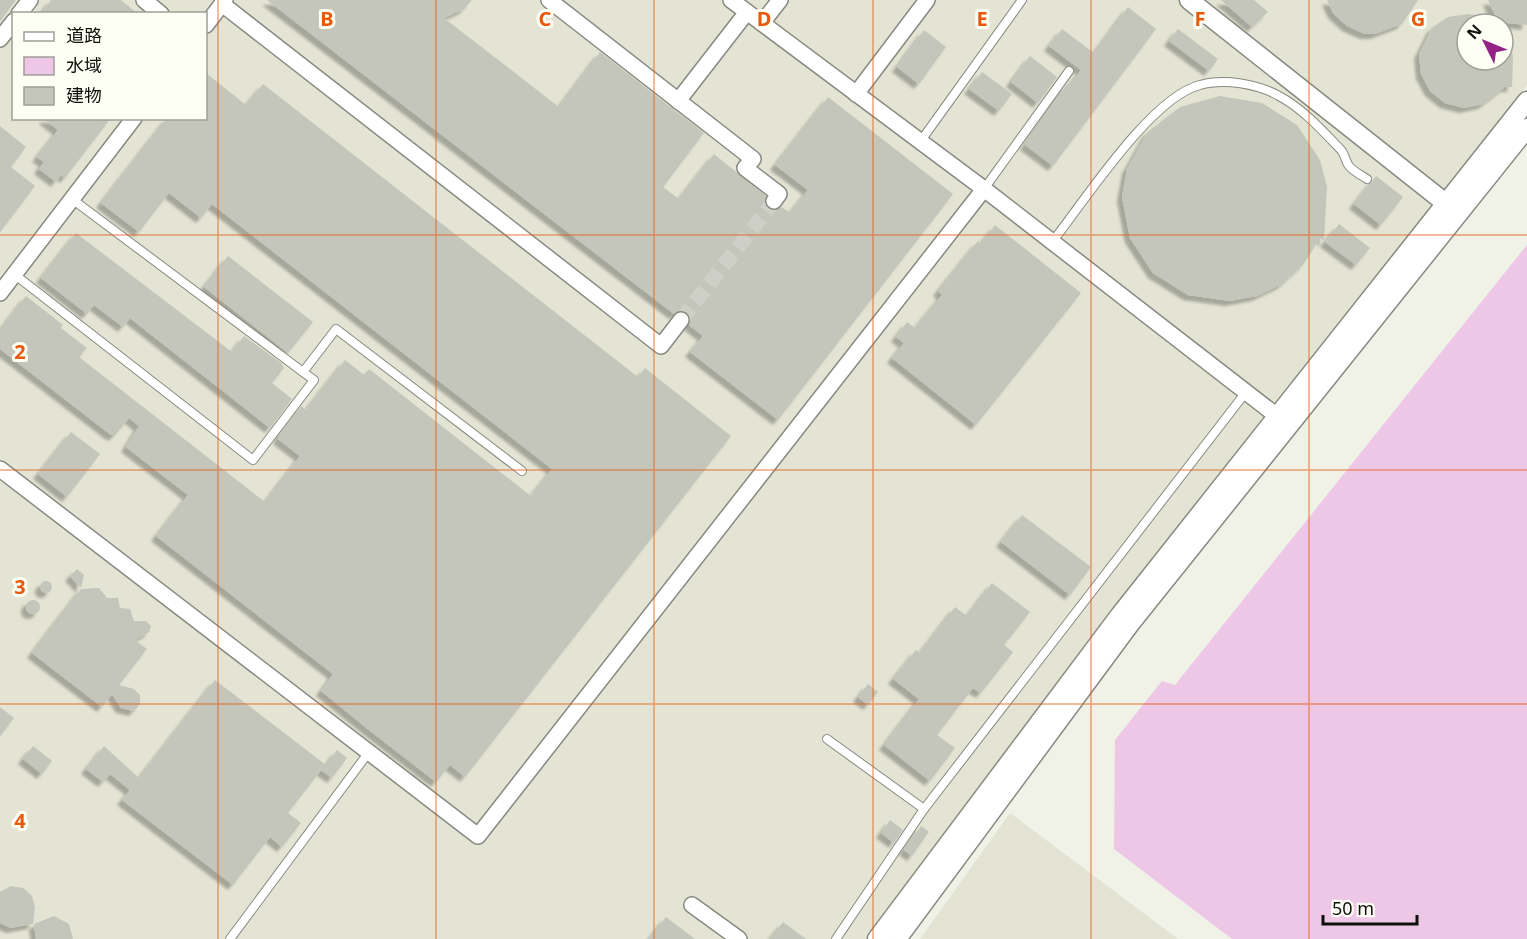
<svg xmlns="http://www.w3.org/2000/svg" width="1527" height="939" font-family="'Noto Sans','Noto Sans JP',sans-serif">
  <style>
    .built { fill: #e3e4d3; fill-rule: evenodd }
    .water { fill: #edc7e5 }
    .building { fill: #c4c5bb; filter: url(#shadow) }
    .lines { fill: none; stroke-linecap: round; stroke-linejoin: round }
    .minor-tunnel { stroke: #cecfc6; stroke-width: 15; stroke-dasharray: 15 8; stroke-linecap: butt }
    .service-casing { stroke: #888980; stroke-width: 10 }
    .minor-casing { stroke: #888980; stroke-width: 18 }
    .tertiary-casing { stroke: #888980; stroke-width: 21 }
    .service { stroke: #fff; stroke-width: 8 }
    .minor { stroke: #fff; stroke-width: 15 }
    .tertiary { stroke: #fff; stroke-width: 18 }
    .grid { fill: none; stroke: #e8590c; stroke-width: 1.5; stroke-opacity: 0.55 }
    .grid-label { font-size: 20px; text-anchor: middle; font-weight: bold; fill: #e8590c; stroke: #fdfef4; stroke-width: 6; stroke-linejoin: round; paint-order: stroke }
  </style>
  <defs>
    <filter id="shadow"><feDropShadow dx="-5" dy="5" stdDeviation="1.5" flood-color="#0004"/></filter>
  </defs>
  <rect width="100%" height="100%" fill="#f0f1e7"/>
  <g class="built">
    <path d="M0,0h1527v85l-659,854h-868zM14,14h192v104h-192zM1467,24h36v36h-36z"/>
    <path d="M1010,813l168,126h-258z"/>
  </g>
  <path class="water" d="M1527,245v694h-295l-118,-90 1,-109 47,-59 13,4z"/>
  <g class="building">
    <path d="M0,0h16l-16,21z"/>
    <path d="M51,0h70l17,14h-97z"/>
    <path d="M267,0h205l-8,9 -20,9 115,89 41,-55 104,81 -41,54 16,12 35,-45 52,42 -1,8 3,5 6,2 8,-4 8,6 18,-23 -33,-25 53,-68 125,97 -175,226 -88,-68 13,-16 -14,-11 1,-8 -3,-4 -5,-3 -8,4z"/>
    <path d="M1221,0h33l14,12 -16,15z"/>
    <path d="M1327,0h91l-16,24 -27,10h-10l-18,-8 -14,-13z"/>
    <path d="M1488,0h39v25l-29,-3z"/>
    <path d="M1128,7l28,22 -103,137 -28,-21 42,-61 2,2 12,-16 -32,-24 13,-17 32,24z"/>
    <path d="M1468,14l27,4 -1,6h-27v36h36v-26l6,-1 4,25 -1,29h-7l-22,17 -19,4 -19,-5 -15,-12 -9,-17 -2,-20 13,-26 16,-11z"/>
    <path d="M1178,29l40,30 -9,12 -40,-30z"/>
    <path d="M924,30l22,17 -27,37 -22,-17z"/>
    <path d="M1030,56l27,21 -19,26 -27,-21z"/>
    <path d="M982,72l30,22 -13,17 -30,-22z"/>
    <path d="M206,73l40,32 17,-21 375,293 7,-9 86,68 -266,341 -15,-12 -14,17 -67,-52 -48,-39 12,-17 -177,-138 32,-41 -62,-48 13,-21 -10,-8 -14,17h-4l-111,-86v-19l26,-34 37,29 -2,3 26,20 -8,9 186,145 35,-46 -22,-17 2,-4 21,-29 5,4 39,-50 19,15 5,-6 162,127 21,-27 -340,-265 -11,14 -32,-25 -30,39 -38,-29 66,-85h39z"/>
    <path d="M1220,96l42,7 35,22 23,35 7,27 -3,54 -4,-3 -17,27 -21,19 -25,12 -27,5 -42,-6 -35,-22 -23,-35 -8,-41 5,-28 20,-36 33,-26z"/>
    <path d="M43,118h68l-46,60 -4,-3 -5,7 -17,-13 5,-7 -7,-5 21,-27z"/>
    <path d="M0,126l26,21 -15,20 24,19 -35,46z"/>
    <path d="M1376,176l27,21 -22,28 -27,-21z"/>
    <path d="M1339,224l31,24 -14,17 -31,-23z"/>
    <path d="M995,225l86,68 -105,132 -84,-67 12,-15 -8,-6 11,-15 8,6 27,-33 -4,-4 40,-50 3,3z"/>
    <path d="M76,233l156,119 12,-16 37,27 3,5 -12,15 20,16 -22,29 -140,-110 -7,9 -29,-22 -7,9 -46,-36z"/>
    <path d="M228,256l85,66 -25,31 -84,-66z"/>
    <path d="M71,432l29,22 -33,43 -29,-23z"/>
    <path d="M1022,515l69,52 -21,28 -69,-53z"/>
    <path d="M77,569l7,6 -3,13 -11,-12z"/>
    <circle cx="46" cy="587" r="6"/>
    <path d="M992,583l38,29 -26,33 9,7 -32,41 -8,-5 -36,47 18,13 -25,33 -46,-36 35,-46 -26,-20 23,-29 4,3 35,-46 12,9z"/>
    <path d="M99,588l8,10h11l2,10 10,1 4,12h12l5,5 -2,6 -14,8 12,9 -28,36 15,4 6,6v9l-6,7 -13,-3 -9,-14 -10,13 -70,-54 49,-64z"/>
    <circle cx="33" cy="607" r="7"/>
    <path d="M215,680l111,85 11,-15 10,8 -15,20 -11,-8 -33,43 13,10 -19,24 -12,-10 -37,48 -111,-85 8,-10 -20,-16 -7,8 -17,-13 18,-23 35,32z"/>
    <path d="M868,684l10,8 -10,13 -10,-8z"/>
    <path d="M0,707l14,11 -14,18z"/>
    <path d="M33,746l19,15 -10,13 -19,-15z"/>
    <path d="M890,820l13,10 -9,13 -13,-10z"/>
    <path d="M921,826l8,6 -17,24 -8,-6z"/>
    <path d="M11,886l12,2 9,8 3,11 -2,17 -22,4 -11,-5v-31z"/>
    <path d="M54,916l15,8 4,15h-37l-2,-15z"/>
    <path d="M666,917l29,22h-46z"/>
    <path d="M783,922l23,17h-36z"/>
  </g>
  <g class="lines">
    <path class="minor-tunnel" d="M681,320l93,-119"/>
    <g class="service-casing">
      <g id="service">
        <path d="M920,142l102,-142"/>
        <path d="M984,189l85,-118"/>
        <path d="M72,199l231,173 33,-43 186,142"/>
        <path d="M1052,242c32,-40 99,-145 148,-157 24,-7 58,-1 79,11 23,12 44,35 62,54 4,4 4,11 8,16 4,5 12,9 18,13"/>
        <path d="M14,274l239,186 61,-80 -11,-8"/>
        <path d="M827,739l97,70"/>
        <path d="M230,939l139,-187"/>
        <path d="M836,939l88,-130 322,-417"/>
      </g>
    </g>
    <g class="minor-casing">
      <g id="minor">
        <path d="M144,0l17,14"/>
        <path d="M549,0l204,159 -8,9 34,26 -5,7"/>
        <path d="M731,0l253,189 302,234"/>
        <path d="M222,4l439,342 20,-26"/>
        <path d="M19,14l11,-14"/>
        <path d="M762,23l18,-23"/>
        <path d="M206,25l19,-25"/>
        <path d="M0,39l14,-18"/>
        <path d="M856,94l71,-94"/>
        <path d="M678,101l69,-89"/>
        <path d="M0,293l134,-175"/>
        <path d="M0,469l478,367 506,-647"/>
        <path d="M692,905l47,34"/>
      </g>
    </g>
    <g class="tertiary-casing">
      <g id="tertiary">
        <path d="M1189,0l264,209"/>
        <path d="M877,939l243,-324 407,-514"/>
        <path d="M897,939l233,-315 397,-496"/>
      </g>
    </g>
    <use href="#service" class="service"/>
    <use href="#minor" class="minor"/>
    <use href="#tertiary" class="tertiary"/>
  </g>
  <path class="grid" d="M218,0v939M436,0v939M654,0v939M873,0v939M1091,0v939M1309,0v939M0,235h1527M0,470h1527M0,704h1527"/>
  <g class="grid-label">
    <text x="327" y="26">B</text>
    <text x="545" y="26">C</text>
    <text x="764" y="26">D</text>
    <text x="982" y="26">E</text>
    <text x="1200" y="26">F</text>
    <text x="1418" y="26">G</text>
    <text x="20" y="359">2</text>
    <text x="20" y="594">3</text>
    <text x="20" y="828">4</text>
  </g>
  <rect x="12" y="12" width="195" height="108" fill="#fdfef4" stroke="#9e9f98" stroke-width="1.5"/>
  <rect x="24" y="32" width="30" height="9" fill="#ffffff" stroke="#9e9f98" stroke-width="1.5"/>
  <text x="66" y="42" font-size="18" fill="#10100d">道路</text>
  <rect x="24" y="57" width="30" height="18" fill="#edc7e5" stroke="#9e9f98" stroke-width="1.5"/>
  <text x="66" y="72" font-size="18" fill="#10100d">水域</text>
  <rect x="24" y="87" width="30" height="18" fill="#c4c5bb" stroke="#9e9f98" stroke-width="1.5"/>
  <text x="66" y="102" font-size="18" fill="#10100d">建物</text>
  <g transform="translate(1485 42) rotate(313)"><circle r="28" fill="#fdfef4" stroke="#9e9f98" stroke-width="1.5"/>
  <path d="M0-4.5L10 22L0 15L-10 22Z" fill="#932485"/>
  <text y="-9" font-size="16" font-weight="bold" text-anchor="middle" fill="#10100d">N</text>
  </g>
  <path d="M1323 915v9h94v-9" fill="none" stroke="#10100d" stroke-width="3"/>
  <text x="1332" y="915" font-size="18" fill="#10100d" stroke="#fdfef4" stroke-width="4.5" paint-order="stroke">50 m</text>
</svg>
